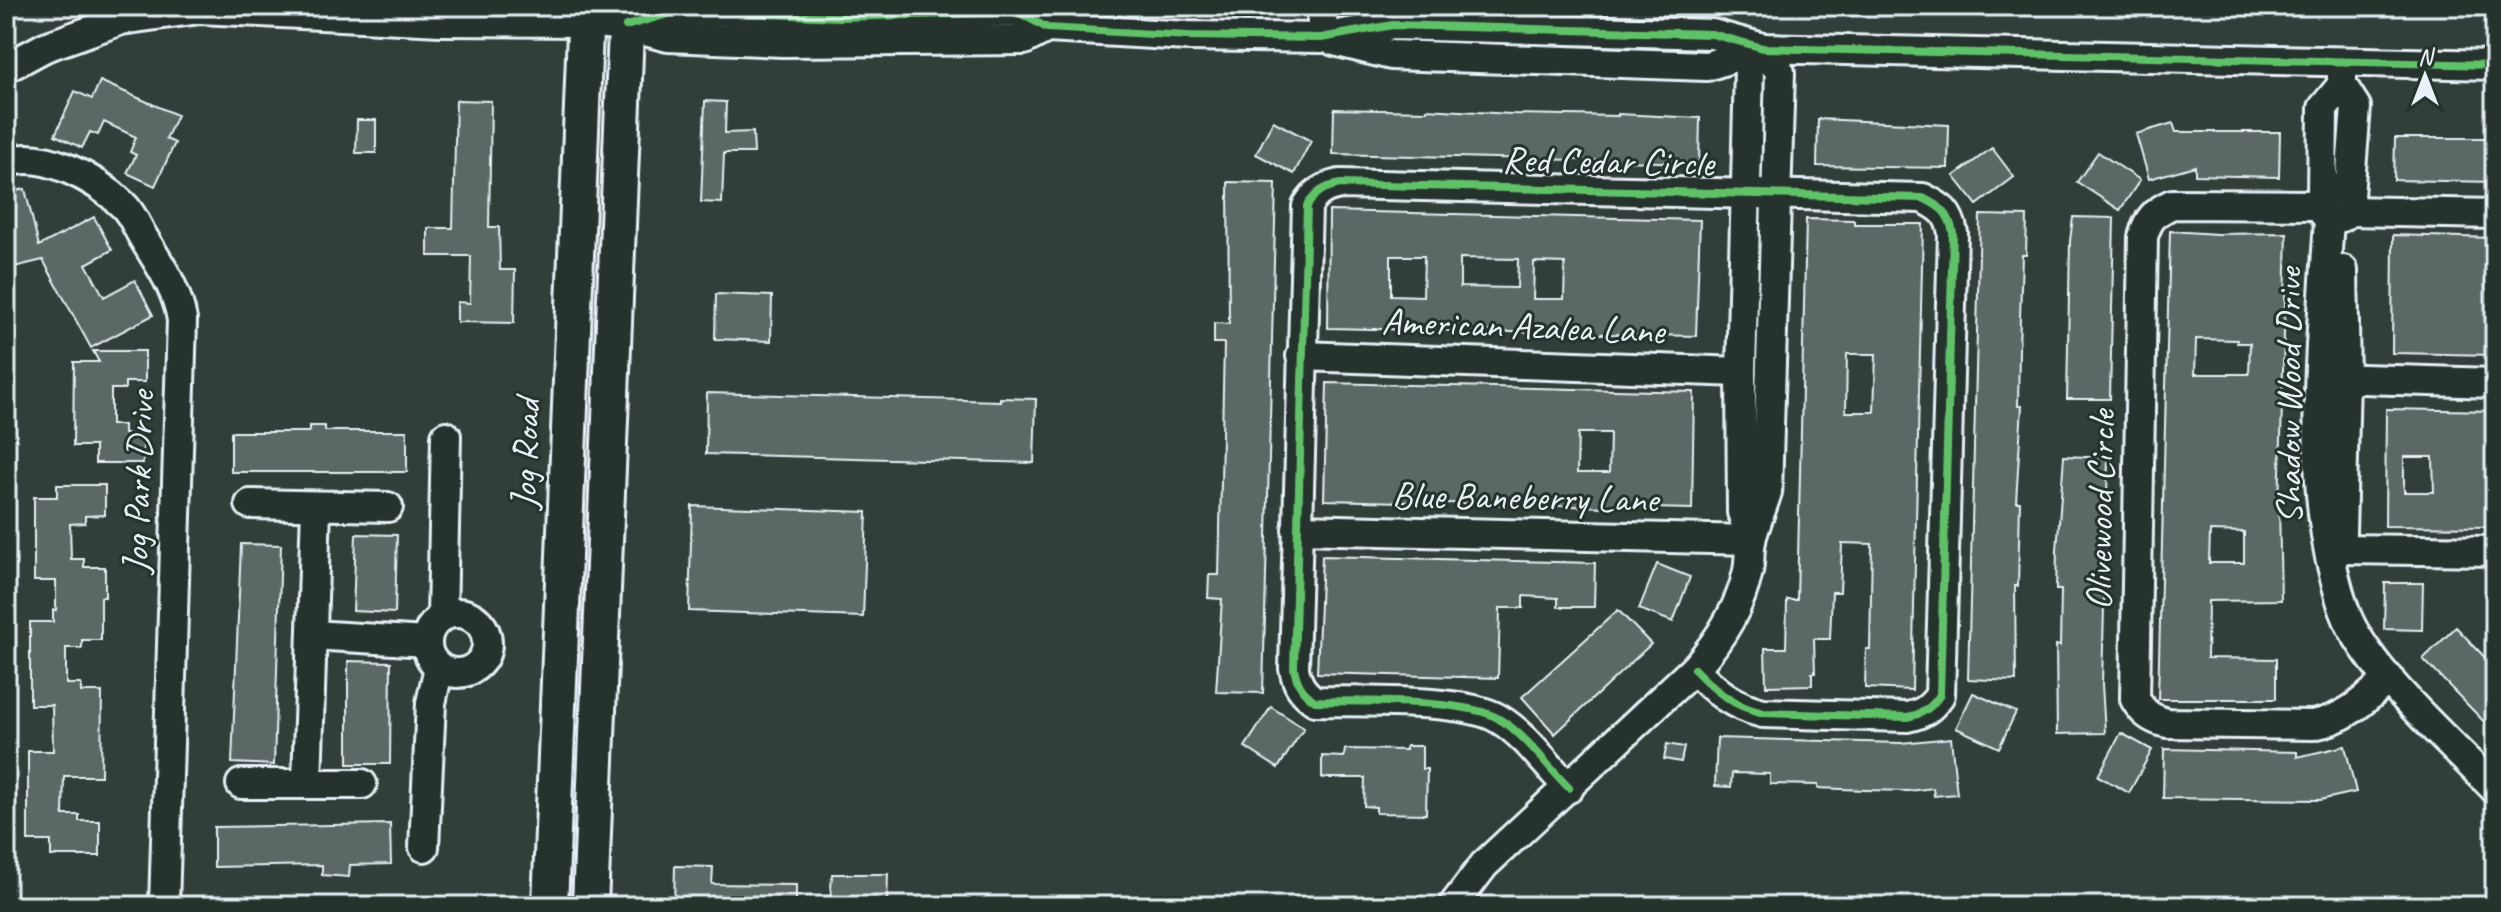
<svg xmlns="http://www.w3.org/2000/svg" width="2501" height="912" font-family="Caveat,sans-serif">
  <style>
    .building { fill: #5c6865; stroke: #e8f1f8; stroke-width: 2; fill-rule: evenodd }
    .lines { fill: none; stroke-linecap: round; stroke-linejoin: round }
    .minor-casing { stroke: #e8f1f8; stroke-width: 34 }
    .major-casing { stroke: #e8f1f8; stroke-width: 40 }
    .minor { stroke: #26332d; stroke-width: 28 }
    .major { stroke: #26332d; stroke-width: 34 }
    .cycleway-casing { stroke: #26332d; stroke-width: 13 }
    .cycleway { stroke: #61c268; stroke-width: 8 }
    .labels { text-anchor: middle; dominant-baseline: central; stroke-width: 6; stroke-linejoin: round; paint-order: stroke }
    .street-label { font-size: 38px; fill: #e8f1f8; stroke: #26332d }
  </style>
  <rect width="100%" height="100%" fill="#323e39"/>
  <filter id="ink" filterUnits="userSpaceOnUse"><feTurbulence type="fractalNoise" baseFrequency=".0125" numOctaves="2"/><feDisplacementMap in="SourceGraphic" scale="16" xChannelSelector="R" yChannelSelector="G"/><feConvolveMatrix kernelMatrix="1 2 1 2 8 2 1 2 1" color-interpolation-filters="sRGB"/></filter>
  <g filter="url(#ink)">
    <g class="building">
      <path d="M100,81l77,34 -11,24 9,4 -20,43 -28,-13 9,-18 -6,-3 6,-15 -32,-15 -6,13 -8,-3 -8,16 -27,-13 20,-44 17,8z"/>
      <path d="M456,100l35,1 -2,126h10l1,43h15l-1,53 -57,-1v-20l13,1 1,-47h-43v-28h25z"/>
      <path d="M705,101l21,1 -1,31 28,-1 1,21h-30l-2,50 -21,-1z"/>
      <path d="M1334,109l93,2v-2l84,5 107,2v-2l82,4 -1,45 -366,-9z"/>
      <path d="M1818,119l131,6 -1,43 -131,-2z"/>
      <path d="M357,120h19v33h-20z"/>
      <path d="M1273,121l38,20 -17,33 -38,-20z"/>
      <path d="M2173,123l3,9h104l-1,45 -84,-2v-9l-46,13 -13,-45z"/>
      <path d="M2395,138h100v44l-101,-2z"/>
      <path d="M1992,148l22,29 -37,28 -23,-29z"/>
      <path d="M2098,152l42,28 -20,30 -43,-28z"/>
      <path d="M1228,182l48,1 -13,510 -47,-1 6,-93 -14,-1 1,-23h10l5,-232h-10v-20l15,1z"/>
      <path d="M25,189l14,57 55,-29 18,33 -26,14 18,33 31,-17 18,35 -62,33 -48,-88 -37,9v-76z"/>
      <path d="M1329,211l371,9 -4,116 -368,-8zM1391,256h33l-1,40 -32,-1zM1460,258l58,1 -1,29 -57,-1zM1534,262l31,1 -1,36h-31z"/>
      <path d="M1980,215l47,1 -1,39h-4l-3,94 -1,57h4l-6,96h4l-2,84h-3l1,95 -48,-2z"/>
      <path d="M2073,217l41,1 -4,181h-43l3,-158z"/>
      <path d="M1806,219l48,1v4h69l-11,466 -47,-2 1,-39h4l2,-105 -30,-1 -2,49h-8l-2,47h-16l1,34h-3v12l-46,1 -1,-38h21l1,-48h10zM1847,354h29l-2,58h-28z"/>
      <path d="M2170,231l47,3 70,-1 -8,273 2,94 -73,1 -1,57 69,1v40h-118zM2196,339l41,1v3h13l-1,31h-54zM2210,531l34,1v31h-35z"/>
      <path d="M2393,235l102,3v117l-103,-2z"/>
      <path d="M716,294l56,2 -1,45 -56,-2z"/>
      <path d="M93,351h52v31h-20v7h-14v36h13v9h19v29h-48v-17h-22l1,-84h25z"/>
      <path d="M1327,383l367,9 -2,117 -368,-9zM1578,433h32l-1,40h-32z"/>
      <path d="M707,393l293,8v-3l36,1 -2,64 -328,-9z"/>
      <path d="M2386,409l109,2v116l-110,-1zM2404,457h29l1,35h-30z"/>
      <path d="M309,426h16v5h82v41h-176v-40h78z"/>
      <path d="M2064,456l44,2 -6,226 3,49 -48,1 -1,-89 4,1 1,-56h-5l1,-40z"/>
      <path d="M57,485h48v30l-20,1v7l-15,1 1,35h13v8h21v30h-4v43h-19v8h-16v36h15v8h21l-1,84h-37l-1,39h16v6h21v35h-49v-15h-23v-90h25l-1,-46h-22v-83h23v-12h3v-29h-22v-84h23z"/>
      <path d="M692,506l175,6 -4,105 -174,-6z"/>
      <path d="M356,534l41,1 -2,78 -42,-2z"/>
      <path d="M241,544l40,1 -7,220 -42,-2z"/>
      <path d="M1322,556l273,7 -1,44h-36v-9l-35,-2v12h-23l-2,70 -181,-5z"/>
      <path d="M1657,564l33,13 -17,45 -34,-13z"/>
      <path d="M2385,583h38l-1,47 -38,-1z"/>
      <path d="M1618,610l33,34 -96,90 -33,-37z"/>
      <path d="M2456,627l39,41v65l-72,-74z"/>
      <path d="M348,661l43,1 -1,102h-42z"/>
      <path d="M1973,693l43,19 -17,36 -43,-20z"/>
      <path d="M1271,707l33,21 -26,40 -33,-21z"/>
      <path d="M2121,733l31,17 -23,43 -31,-17z"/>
      <path d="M1717,738l184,5 50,-5 6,56 -23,2 -1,-8 -24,3 -44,-1 -47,-2v-3l-48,-1v-10l-38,-1 -1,14 -16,-1z"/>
      <path d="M1667,744l17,3 -3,15 -17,-3z"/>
      <path d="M1406,746h16v23h5l-1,45 -50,-1v-6l-12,-1 1,-28h-43v-22l22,1 1,-8 61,1z"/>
      <path d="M2345,746l11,46 -36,8 -157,-2 1,-49 133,3v5z"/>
      <path d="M390,824l1,40 -41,1 -1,12 -27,-2v-10l-108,2v-40z"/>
      <path d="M675,866l38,1 -1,17 84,1v21h-58v-2l-36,-1v3h-28z"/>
      <path d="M832,874h56l-1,32h-57z"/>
    </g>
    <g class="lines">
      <g class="minor-casing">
        <g id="minor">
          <path d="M626,26l56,-16 157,7 179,-5 29,16 141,8 133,2 72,-13 319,9 51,14 732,17"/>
          <path d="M1321,38l2,-32"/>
          <path d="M1334,41l57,14 316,11 56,-18"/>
          <path d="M6,68l39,-21 76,-27 79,-11 241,12 145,1 40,4 42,11 115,5 241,-2 23,-12"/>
          <path d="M2342,85l14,22 -7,89c5,20 -15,31 -28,14l1,-15c8,-9 19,-8 27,1"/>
          <path d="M6,163c36,-15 92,17 117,42 9,8 14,22 20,32 16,27 34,51 39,83l-18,586"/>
          <path d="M2322,195l1,-87 19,-23v-15"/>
          <path d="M2320,205l-148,-1c-17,8 -24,14 -29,33l-8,462c8,14 16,20 32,24l146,2c33,-6 52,-25 76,-47"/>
          <path d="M2349,211l146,3"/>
          <path d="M2329,218c-6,111 -23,249 5,356 5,20 10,40 20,57 32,56 96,111 141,158"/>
          <path d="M1301,356l440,16"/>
          <path d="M2329,378l166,5"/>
          <path d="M250,504l138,3"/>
          <path d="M1297,529l454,11"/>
          <path d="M2341,533l4,-154 -2,-109"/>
          <path d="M1751,540l-9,-28 -1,-140 8,-303 14,-21"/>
          <path d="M2340,549l155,2"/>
          <circle cx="457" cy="643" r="30"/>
          <path d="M442,617l4,-181"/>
          <path d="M312,635l115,7"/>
          <path d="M307,783l9,-276"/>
          <path d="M241,784h121"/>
          <path d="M1569,788c-22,-22 -43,-53 -70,-69 -33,-21 -141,-17 -184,-18 -13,-9 -18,-17 -21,-33l13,-462c9,-14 17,-19 33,-22l583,14c18,9 26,14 30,35l-13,462c-9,13 -17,19 -33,22l-144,-4c-30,-7 -48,-22 -69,-44"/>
          <path d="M424,847l7,-144 8,-36"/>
          <path d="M1453,906l31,-41 210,-196c26,-29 46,-60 54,-98 2,-10 1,-21 3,-31 4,-16 11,-32 16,-48l13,-420 -17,-24"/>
        </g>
      </g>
      <g class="major-casing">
        <g id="major">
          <path d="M550,906l36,-900"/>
          <path d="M590,906l37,-900"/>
        </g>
      </g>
      <use href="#minor" class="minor"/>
      <use href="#major" class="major"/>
      <g class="cycleway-casing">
        <g id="cycleway">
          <path d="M626,26l56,-16 157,7 179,-5 29,16 141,8 133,2 72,-13 319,9 51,14 732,17"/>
          <path d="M1569,788c-22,-22 -43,-53 -70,-69 -33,-21 -141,-17 -184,-18 -13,-9 -18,-17 -21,-33l13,-462c9,-14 17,-19 33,-22l583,14c18,9 26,14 30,35l-13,462c-9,13 -17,19 -33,22l-144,-4c-30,-7 -48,-22 -69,-44"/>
        </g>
      </g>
      <use href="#cycleway" class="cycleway"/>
    </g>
  </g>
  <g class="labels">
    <g class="street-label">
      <text transform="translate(1608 161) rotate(1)">Red Cedar Circle</text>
      <text transform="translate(1523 326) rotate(2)">American Azalea Lane</text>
      <text transform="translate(2288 396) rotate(-90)">Shadow Wood Drive</text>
      <text transform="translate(525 454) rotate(-88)">Jog Road</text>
      <text transform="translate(138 482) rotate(-88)">Jog Park Drive</text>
      <text transform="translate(1525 497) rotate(1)">Blue Baneberry Lane</text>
      <text transform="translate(2100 510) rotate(-89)">Olivewood Circle</text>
    </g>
  </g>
  <rect width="2501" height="912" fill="none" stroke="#26332d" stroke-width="32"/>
  <rect x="16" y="16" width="2469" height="880" fill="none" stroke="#e8f1f8" stroke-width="3" filter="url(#ink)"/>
  <g transform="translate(2425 76)" stroke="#26332d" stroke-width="6" paint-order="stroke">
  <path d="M0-6L14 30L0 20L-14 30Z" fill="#e8f1f8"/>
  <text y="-12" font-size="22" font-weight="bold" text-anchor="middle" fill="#e8f1f8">N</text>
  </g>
</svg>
